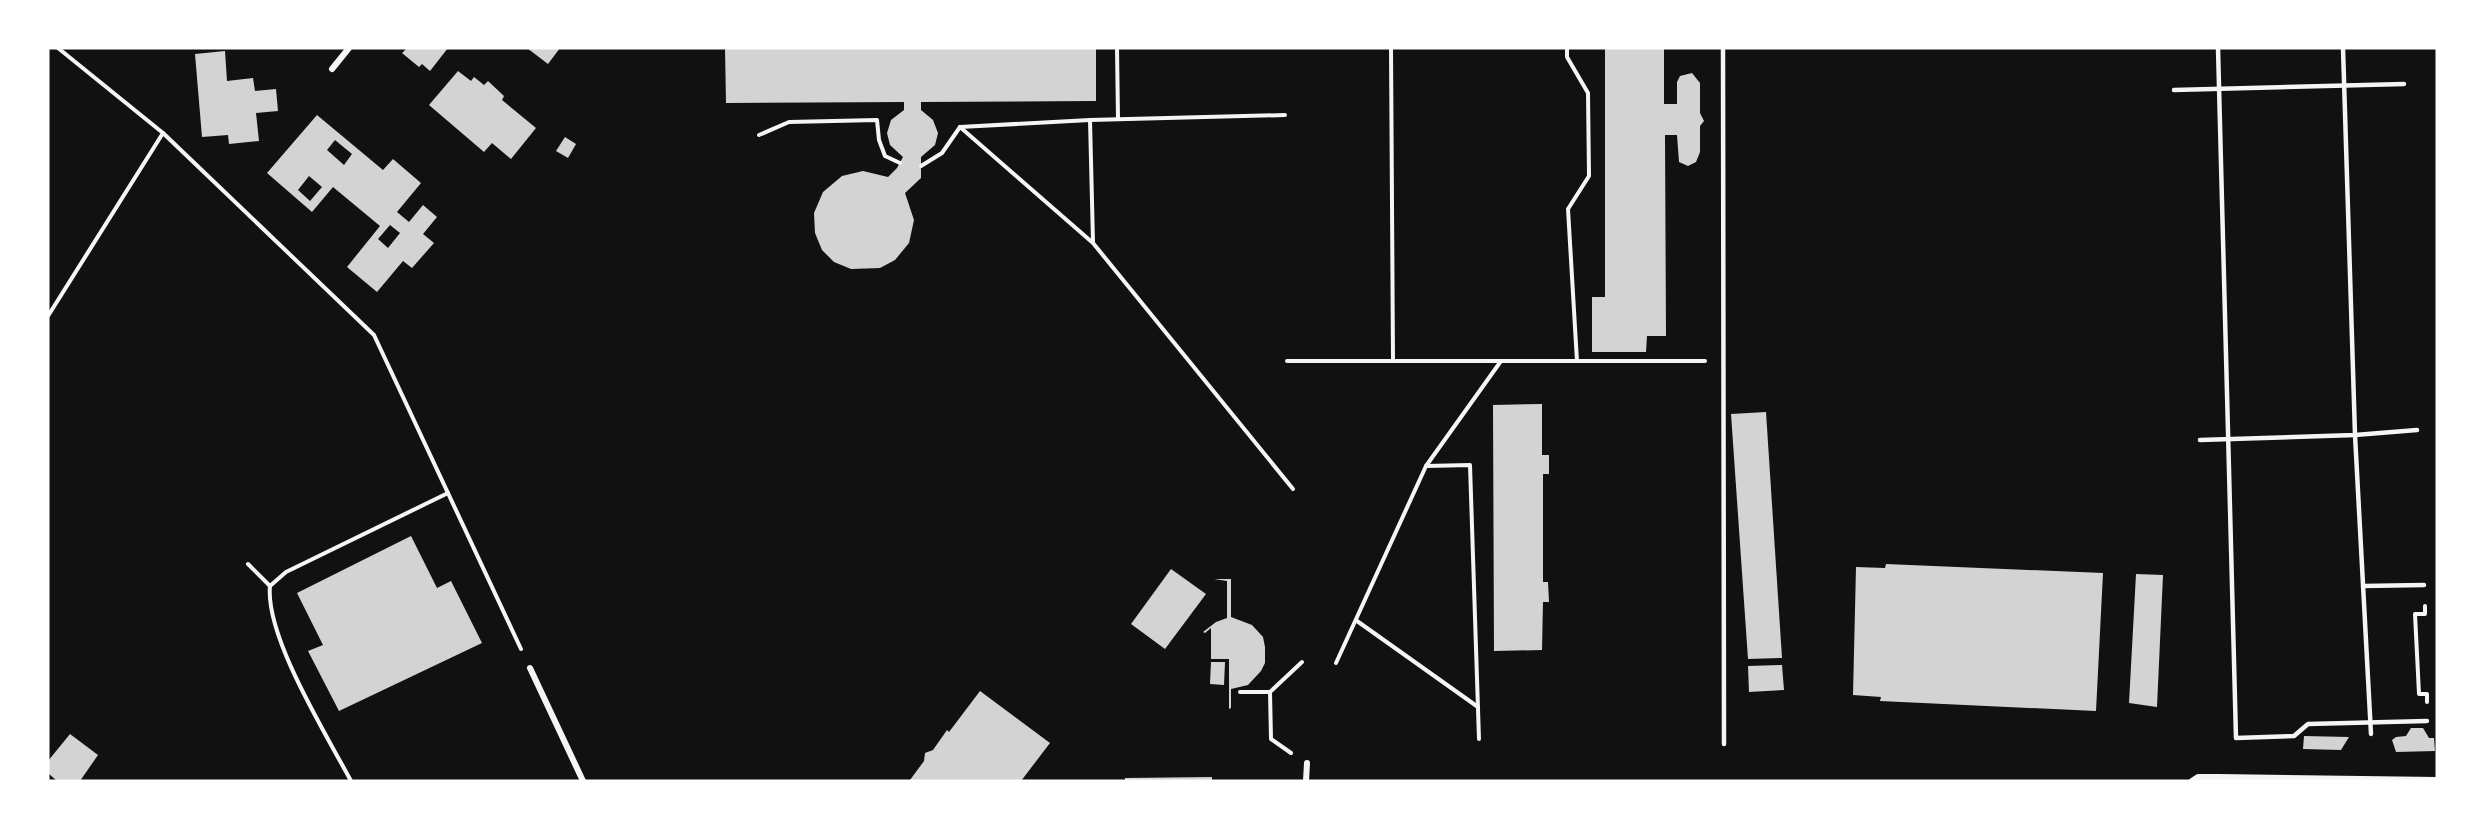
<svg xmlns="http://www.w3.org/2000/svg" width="2485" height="829" font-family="'Playfair Display',serif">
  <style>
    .building { fill: #d3d3d3; fill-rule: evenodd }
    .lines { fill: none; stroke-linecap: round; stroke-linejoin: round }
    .path { stroke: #f5f5f5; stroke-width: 4 }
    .service { stroke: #f5f5f5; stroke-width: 4.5 }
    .minor { stroke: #f5f5f5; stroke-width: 6 }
  </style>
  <rect width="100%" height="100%" fill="#111"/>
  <g class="building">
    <path d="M407,48h41l-18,23 -8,-7 -3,3 -17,-14z"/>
    <path d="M527,48h33l-12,16z"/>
    <path d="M725,48h371v53l-175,1v8l12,10 5,13 -3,12 -14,12v21l-16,15 9,27 -5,23 -14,17 -15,8 -29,1 -17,-7 -12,-12 -7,-17 -1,-20 9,-21 19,-16 21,-5 25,6 9,-9 6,-11 -13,-12 -3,-12 4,-13 13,-10v-8l-178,1z"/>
    <path d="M1605,48h59v56h13v-22l3,-6 12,-3 8,10v30l4,8 -4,5v26l-4,10 -8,4 -9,-4 -2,-27h-12l1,201h-19l-1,16h-54v-55h13z"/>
    <path d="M225,51l2,30 26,-3 2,13 21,-2 2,22 -22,2 3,28 -30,3 -1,-9 -26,2 -7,-83z"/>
    <path d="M458,71l13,10 3,-4 10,8 4,-4 16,15 -2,4 34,28 -25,31 -19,-16 -8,9 -55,-47z"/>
    <path d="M317,115l66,55 10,-11 28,24 -24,29 12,10 14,-17 14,12 -14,17 11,9 -22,25 -9,-7 -26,31 -30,-25 33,-41 -47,-39 -21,25 -45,-39zM335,140l17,14 -8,11 -17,-15zM309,176l13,11 -12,14 -12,-11zM390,225l10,8 -12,15 -10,-9z"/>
    <path d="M565,137l11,7 -8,14 -12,-7z"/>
    <path d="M1542,404v51h7v19h-6v108h5l1,20h-6l-1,48 -48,1 -1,-246z"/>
    <path d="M1766,412l16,246 -34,1 -17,-245z"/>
    <path d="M411,536l26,52 14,-7 31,62 -143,68 -31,-60 15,-6 -26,-52z"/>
    <path d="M1886,564l217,9 -7,138 -216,-10 1,-4 -28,-2 3,-128 29,1z"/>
    <path d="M1171,569l35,25 -41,55 -34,-25z"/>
    <path d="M2136,574l27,1 -6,132 -28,-4z"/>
    <path d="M1214,579h17v38l21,8 11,12 2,10v16l-4,8 -13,14 -17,4v19l-2,1v-50h-18v-31l-6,5 -2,-1 13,-10 11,-4v-37z"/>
    <path d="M1211,662h14l-1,23 -14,-1z"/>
    <path d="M1782,665l2,25 -35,2 -1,-26z"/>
    <path d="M980,691l70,52 -29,38 -111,-1 14,-19 1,-8 8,-3 14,-20 2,2z"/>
    <path d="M2411,728h12l6,10h5l1,13 -39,1 -4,-12 4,-3 10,-1z"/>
    <path d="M70,734l28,21 -18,26h-23l-9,-8v-12z"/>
    <path d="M2304,736l45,1 -8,13 -38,-1z"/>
    <path d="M1212,777v4h-87v-3z"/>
  </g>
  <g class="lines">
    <g class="path">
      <path d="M58,48l105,85 211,202 147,314"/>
      <path d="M1117,48l1,71"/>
      <path d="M1391,48l2,313"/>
      <path d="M1567,48v9l21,36 1,83 -21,33 9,152"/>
      <path d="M960,127l133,116 200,246"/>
      <path d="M960,127l130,-7"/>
      <path d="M759,135l30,-13 88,-2 2,20 6,16 15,7"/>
      <path d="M921,166l21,-13 18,-26"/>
      <path d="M1093,242l-3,-122 195,-5"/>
      <path d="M48,316l115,-183"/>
      <path d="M1287,361h418"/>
      <path d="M1426,466l44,-1 9,274"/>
      <path d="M248,564l22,22"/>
      <path d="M2425,606v8h-10l4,80h8v8"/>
      <path d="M1357,621l121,86"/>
      <path d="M1336,663l90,-197 75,-105"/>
      <path d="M1240,692h30"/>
      <path d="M1291,753l-20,-14 -1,-47 32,-30"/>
      <path d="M351,781c-25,-47 -86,-145 -81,-195l16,-14 162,-79"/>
    </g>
    <g class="service">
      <path d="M1723,48l1,696"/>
      <path d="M2218,48l18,690 58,-2 14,-12 119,-3"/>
      <path d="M2343,48l12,387 16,299"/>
      <path d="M2174,90l230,-6"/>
      <path d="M2200,440l155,-5 62,-5"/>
      <path d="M2363,586l61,-1"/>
    </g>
    <g class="minor">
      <path d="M332,69l17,-21"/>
      <path d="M530,668l53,113"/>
      <path d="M1306,781l1,-18"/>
      <path d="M2192,781l6,-4h20l219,3"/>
    </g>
  </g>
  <rect width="2485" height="829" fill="none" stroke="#ffffff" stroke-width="99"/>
</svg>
